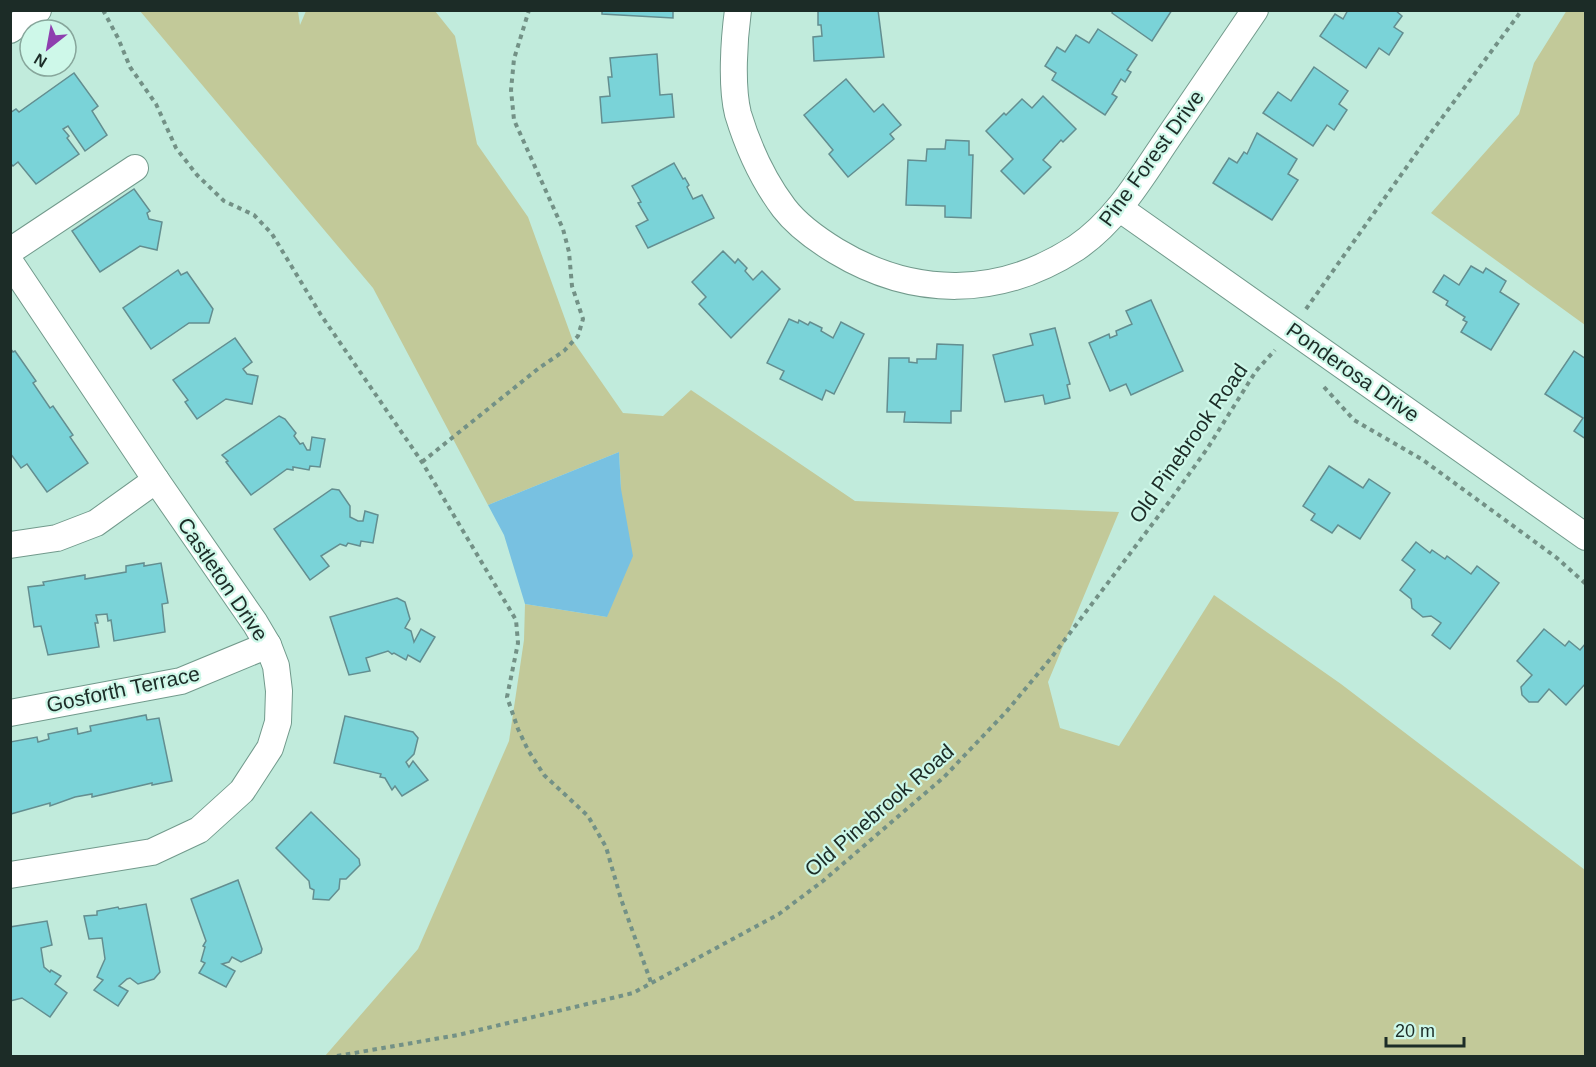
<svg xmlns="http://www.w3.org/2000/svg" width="1596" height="1067" font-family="Arial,sans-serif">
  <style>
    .green { fill: #c2c999 }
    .water { fill: #78c1e1 }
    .building { fill: #7ad3d8; stroke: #638e90; stroke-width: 1.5 }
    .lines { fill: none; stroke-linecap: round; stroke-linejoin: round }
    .minor-casing { stroke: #729a8c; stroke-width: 28 }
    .path { stroke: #739186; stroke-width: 4; stroke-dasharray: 4.5 4.5; stroke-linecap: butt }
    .minor { stroke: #fff; stroke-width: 26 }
    .labels { text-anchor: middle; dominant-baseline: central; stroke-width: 4.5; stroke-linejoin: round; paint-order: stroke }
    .street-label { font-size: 21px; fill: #1c2c27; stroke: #cef8e9 }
  </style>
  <rect width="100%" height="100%" fill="#c1ebdc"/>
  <g class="green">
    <path d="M1567,10l18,1v314l-154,-112 88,-99 15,-51z"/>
    <path d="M140,11h158l2,14 6,-14h129l20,25 22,108 51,73 45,124 50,72 40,3 28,-26 164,111 264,11 -71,170 12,46 59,18 95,-151 127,89 244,186v186h-1260l93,-107 91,-208 15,-101 1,-36 82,13 14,-128 -2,-37 -131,53 -115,-217z"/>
  </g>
  <path class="water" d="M619,452l2,37 12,67 -26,61 -82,-13 -21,-69 -16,-30z"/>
  <g class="building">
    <path d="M602,10h71v8l-71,-4z"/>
    <path d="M818,10h60l6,47 -70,4 -1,-24 9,-1 -1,-11h-3z"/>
    <path d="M1113,10h59l-20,31 -40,-28z"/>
    <path d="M1348,10h47l7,6 -8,11 9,6 -14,22 -10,-7 -13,20 -46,-32 15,-22 8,5z"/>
    <path d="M1098,29l39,26 -10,15 4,2 -6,10 -4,-3 -9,15 5,3 -12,18 -53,-35 4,-7 -11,-7 12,-19 8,5 11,-17 13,8z"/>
    <path d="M657,54l3,41 12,-1 2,23 -72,6 -2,-26 10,-1 -2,-19h4l-2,-19z"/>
    <path d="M1314,67l34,24 -9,13 8,6 -13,20 -7,-5 -14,21 -50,-33 15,-21 13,9z"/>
    <path d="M74,73l24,33 -6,5 15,24 -22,16 -17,-25 -5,3 6,7 -2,2 12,16 -43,30 -18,-22 -5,4 -3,-3v-50l6,-4 3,3z"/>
    <path d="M846,79l28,33 9,-8 18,21 -11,9 4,5 -46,38 -19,-23 4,-4 -29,-35z"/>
    <path d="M1043,96l33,33 -13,13 -2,-2 -18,20 8,7 -27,27 -23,-23 12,-12 -27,-28 18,-18 2,2 16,-16 10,9z"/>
    <path d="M1257,133l40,26 -9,15 10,6 -26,40 -59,-37 16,-25 8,5 7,-11 3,2z"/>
    <path d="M946,140l23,1v14h4l-2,63 -26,-1v-11l-39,-1 2,-45 18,1 1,-12h18z"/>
    <path d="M674,163l9,16 2,-1 4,7 -2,2 6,12 9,-4 12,23 -66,30 -12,-22 12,-6 -10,-17 3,-1 -9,-16z"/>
    <path d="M134,189l16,22 -3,2 2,6 13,3 -5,28 -17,-4 -40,26 -28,-41z"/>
    <path d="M723,251l12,12 3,-4 9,9 -2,3 8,9 9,-9 18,18 -49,49 -32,-34 7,-7 -14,-15z"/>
    <path d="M1471,266l12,7 3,-5 20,13 -6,11 19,12 -28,46 -30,-18 6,-10 -4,-2 2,-3 -19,-12 2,-4 -15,-9 11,-17 15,10z"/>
    <path d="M178,270l3,5 6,-3 26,37 -4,14h-20l-38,26 -28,-41z"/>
    <path d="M1151,300l32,71 -52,24 -5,-11 -16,7 -21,-48 20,-9 1,4 7,-3 -1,-4 16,-7 -6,-13z"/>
    <path d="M789,319l9,4 1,-3 9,5 2,-3 12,6 -1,3 12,7 8,-16 23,12 -30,60 -8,-4 -4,10 -42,-21 4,-8 -17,-8z"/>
    <path d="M1055,328l15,56 -3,1 3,13 -25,6 -2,-9 -38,7 -12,-47 40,-10 -3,-11z"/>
    <path d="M235,338l17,24 -9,7 4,5 11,2 -6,28 -26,-5 -29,20 -12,-17 3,-2 -15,-20z"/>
    <path d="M937,344l26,1 -2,66h-10v12l-47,-1 1,-10h-18l2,-54h20v4l8,1v-4h19z"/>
    <path d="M10,348l3,4 2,-1 21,30 -3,2 17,25 3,-2 20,29 -3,2 18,26 -41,29 -20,-28 -6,4 -11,-15z"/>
    <path d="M1574,351l12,8v80l-12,-8 9,-13 -38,-24z"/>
    <path d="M279,416l6,3 11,14 -2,3 6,8 3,-1 4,7h3l2,-13 13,2 -5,28 -10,-1 -1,4 -16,-3v3l-6,-1 -36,26 -25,-33 2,-1 -6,-6z"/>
    <path d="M1329,466l34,22 6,-9 21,14 -30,46 -22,-14 -6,8 -21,-13 4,-6 -12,-8z"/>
    <path d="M332,489l7,1 11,16v11l8,4h5l2,-10 13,4 -5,28 -12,-2 -1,5 -12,-3 -2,3 -6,-2 -19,12 8,10 -19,14 -36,-51z"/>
    <path d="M1416,542l14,11 2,-3 13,9 2,-3 24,18 6,-8 22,17 -49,66 -18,-14 9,-12 -10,-7 -8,1 -11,-9 -1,-9 -11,-9 15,-20 -13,-10z"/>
    <path d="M144,563v3l17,-3 7,40 -6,1 3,28 -51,9 -3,-21 -3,1 -1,-7 -11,1 2,8h-3l4,24 -51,8 -7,-29 -7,1 -6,-40 16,-2 -1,-3 42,-7v4l41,-7v-6z"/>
    <path d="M397,598l8,4 5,17 -5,9 6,3 3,11 7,-13 14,8 -15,25 -12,-7 -2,5 -12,-7 -2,1 -4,-3 -22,7 4,13 -21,4 -19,-58z"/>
    <path d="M1544,629l21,17 4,-5 11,9 6,-7v40l-20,22 -17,-16 -11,13h-9l-7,-7 -1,-8 11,-12 -15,-14z"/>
    <path d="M146,715l1,5 12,-2 13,63 -20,4v-2l-60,14v-3l-17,3 -25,9v-3l-39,11 -1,-72 27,-5 1,5 11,-3 -1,-5 29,-6 1,6 13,-3 -1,-5z"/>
    <path d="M345,716l68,16 5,6 -4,16 -8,8 3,5 4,-6 15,19 -26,16 -7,-10 -3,4 -7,-12 -5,-1 1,-3 -47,-11z"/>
    <path d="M311,812l48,47 1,6 -14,14h-6l-1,10 -10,11 -16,-1 1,-9 -4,-2 -1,-7 -33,-33z"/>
    <path d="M238,880l24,69 -1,4 -20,9 -9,-5 -3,5 -7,2 13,7 -9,16 -27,-14 6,-10 -4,-2 4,-14 -2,-1 3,-5 -15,-42z"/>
    <path d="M146,904l14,68 -6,7 -16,5 -8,-6 -3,1 -8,7 9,5 -10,15 -24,-16 9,-10 -6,-3 8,-18 -3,-21 -13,1 -5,-23 13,-1v-4l21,-4 1,2z"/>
    <path d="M47,921l5,24 -11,3 3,19 6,5 1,-2 10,6 -6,8 12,9 -17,24 -28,-19 -12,3v-74z"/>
  </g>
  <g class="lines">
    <g class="minor-casing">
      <g id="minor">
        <path d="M738,10c-4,30 -7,76 0,104 10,33 25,66 46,94 13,17 34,32 52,43 78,47 163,47 240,-3 40,-27 65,-70 92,-110 29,-43 58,-85 87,-128"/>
        <path d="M10,30l28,-20"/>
        <path d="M1119,208l467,329"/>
        <path d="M10,251l125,-83"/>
        <path d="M10,262l146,218 99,143 13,22 8,21 3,25 -1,31 -8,26 -28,43 -43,39 -47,22 -142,23"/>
        <path d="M10,545l47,-7 39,-15 60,-43"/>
        <path d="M10,713l171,-32 87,-36"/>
      </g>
    </g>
    <g class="path">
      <path d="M103,10l15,28 12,29 26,37 20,44 21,27 27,26 30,14 18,19 49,81 101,147 94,158 2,23 -11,54 11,32 10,21 16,25 44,41 18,31 15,52 31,86"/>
      <path d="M1306,309l124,-175 92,-124"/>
      <path d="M1324,387l30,33 69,40 134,98 29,26"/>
      <path d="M422,462l117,-94 25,-17 14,-15 5,-17 -11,-33 -3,-34 -6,-23 -49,-109 -3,-30 3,-31 15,-49"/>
      <path d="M337,1056l121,-21 175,-42 146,-79 44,-33 121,-104 62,-65 45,-54 118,-156 38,-53 49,-78 19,-21"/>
    </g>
    <use href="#minor" class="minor"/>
  </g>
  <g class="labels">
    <g class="street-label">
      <text transform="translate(1151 158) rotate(-54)">Pine Forest Drive</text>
      <text transform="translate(1353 372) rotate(35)">Ponderosa Drive</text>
      <text transform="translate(1188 443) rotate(-55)">Old Pinebrook Road</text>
      <text transform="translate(223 579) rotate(56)">Castleton Drive</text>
      <text transform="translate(123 689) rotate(-12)">Gosforth Terrace</text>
      <text transform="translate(879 810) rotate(-41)">Old Pinebrook Road</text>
    </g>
  </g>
  <rect width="1596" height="1067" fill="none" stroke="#1c2c27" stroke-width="24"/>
  <g transform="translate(48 48) rotate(211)"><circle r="28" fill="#cef8e9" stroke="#87a69b" stroke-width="1.5"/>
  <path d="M0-4.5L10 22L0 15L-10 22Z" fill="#8e3faf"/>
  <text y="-9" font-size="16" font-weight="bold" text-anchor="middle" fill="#1c2c27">N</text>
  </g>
  <path d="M1386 1037v9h78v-9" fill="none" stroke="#1c2c27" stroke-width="3"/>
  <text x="1395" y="1037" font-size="18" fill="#1c2c27" stroke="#cef8e9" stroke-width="4.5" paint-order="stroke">20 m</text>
</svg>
